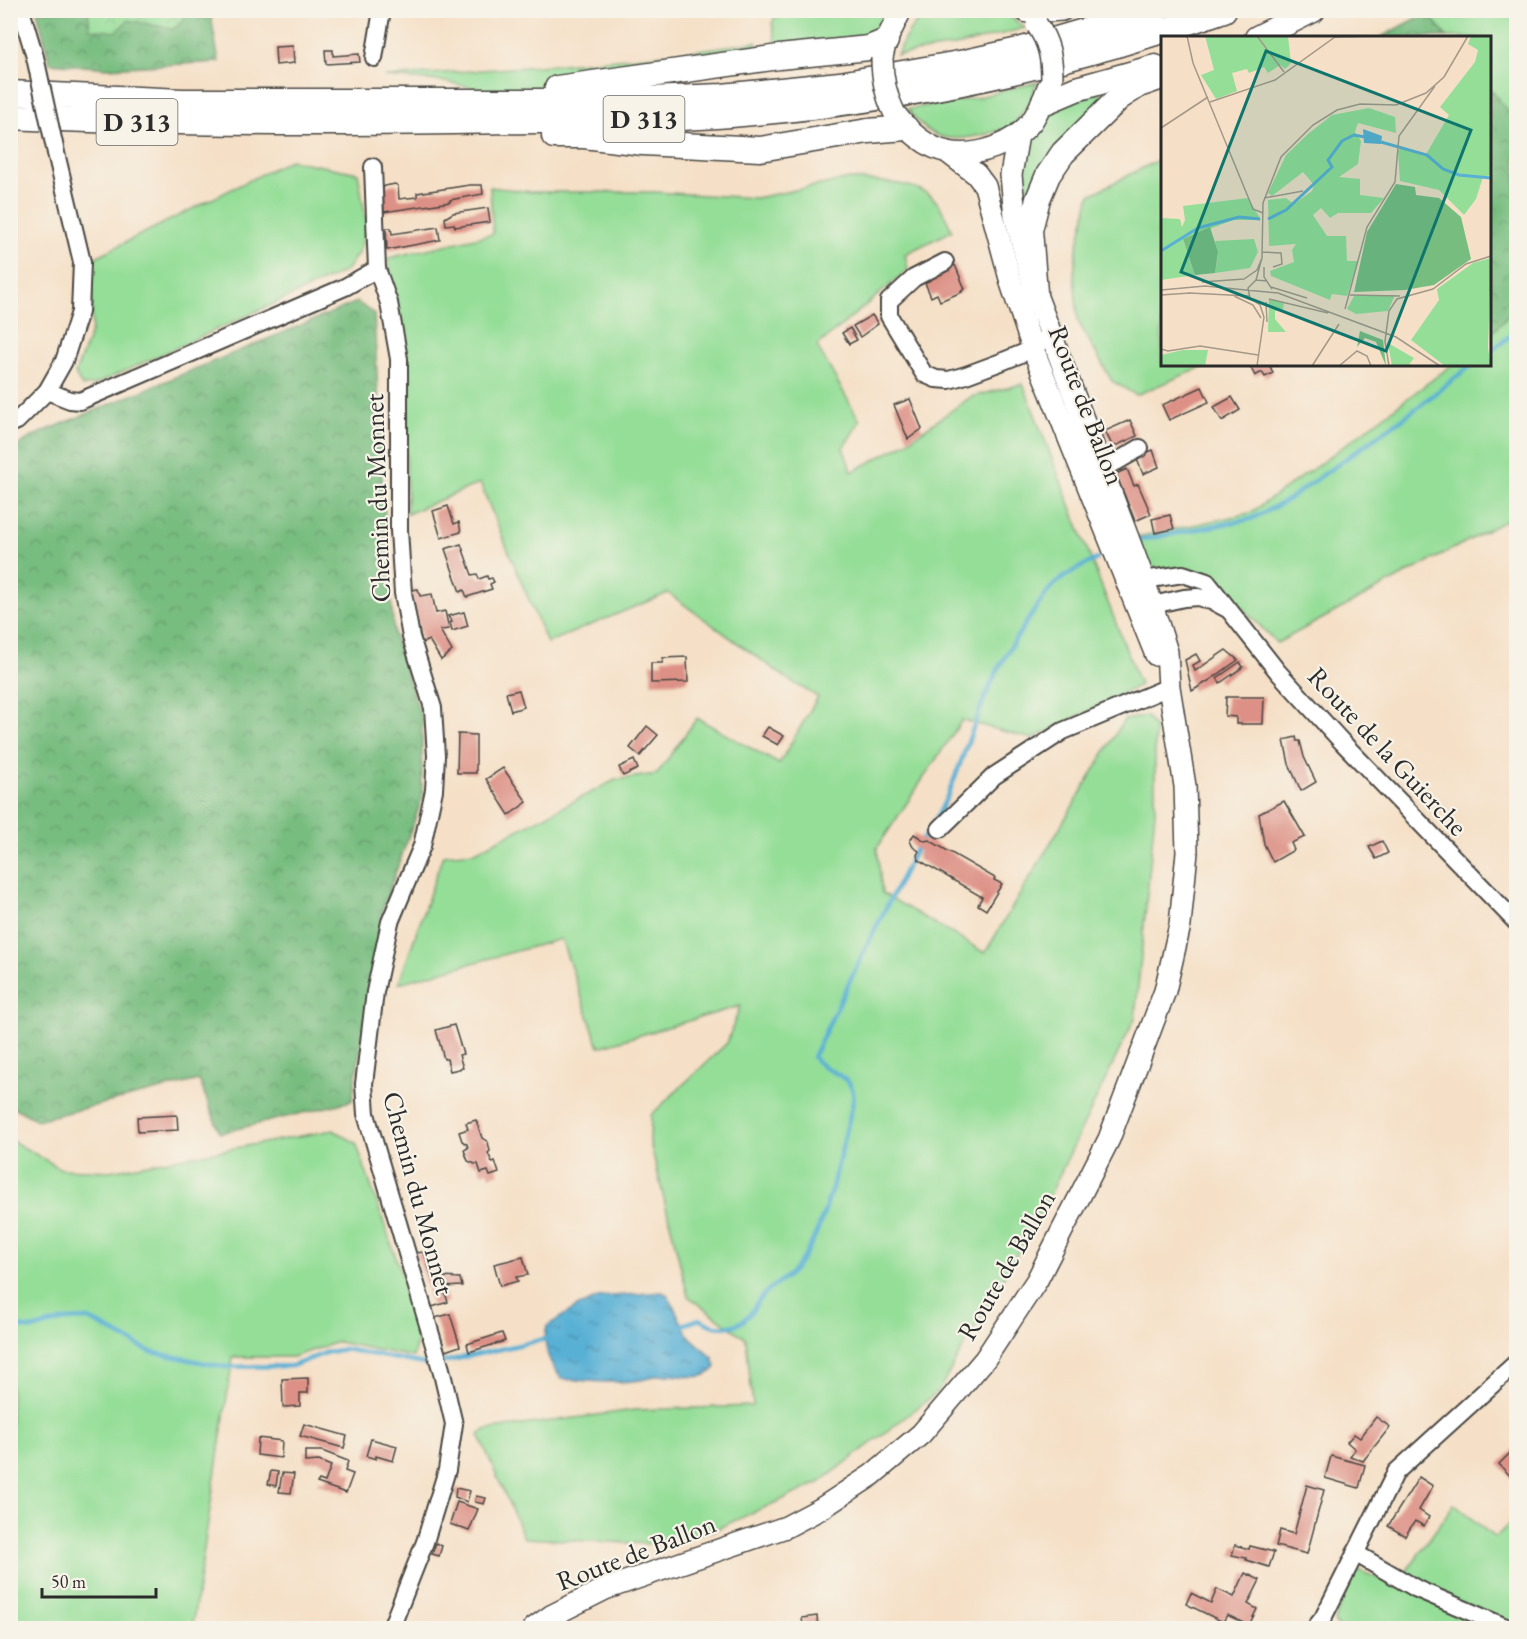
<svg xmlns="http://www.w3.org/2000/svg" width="1527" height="1639" font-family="'EB Garamond',serif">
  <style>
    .green { fill: #95de98; stroke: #608462; stroke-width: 1.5 }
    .forest { fill: url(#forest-crowns); stroke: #527456; stroke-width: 1.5 }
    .park { fill: url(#park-crowns); stroke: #608462; stroke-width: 1.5 }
    .water { fill: url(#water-ripples); stroke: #426e80; stroke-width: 1.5 }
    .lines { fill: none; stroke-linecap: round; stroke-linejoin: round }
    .stream { stroke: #59b0d5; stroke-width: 4.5 }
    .building { fill: #dd9186 }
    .minor-casing { stroke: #494642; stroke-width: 20 }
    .major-casing { stroke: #494642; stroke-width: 24 }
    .highway-casing { stroke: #494642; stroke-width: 27 }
    .minor { stroke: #fff; stroke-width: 16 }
    .major { stroke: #fff; stroke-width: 21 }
    .highway { stroke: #fff; stroke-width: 24 }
    .minor-bridge-casing { stroke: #494642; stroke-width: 20; stroke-linecap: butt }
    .major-bridge-casing { stroke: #494642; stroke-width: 24; stroke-linecap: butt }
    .minor-bridge { stroke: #fff; stroke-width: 16 }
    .major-bridge { stroke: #fff; stroke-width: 21 }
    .labels { text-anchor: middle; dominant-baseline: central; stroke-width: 4.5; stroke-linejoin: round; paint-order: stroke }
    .shield { fill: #f7f3e8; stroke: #686764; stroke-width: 1.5 }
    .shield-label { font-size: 26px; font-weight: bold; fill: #2b2b2b }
    .street-label { font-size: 27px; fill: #2b2b2b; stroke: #f7f3e8 }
    .inset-river { fill: none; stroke: #59b0d5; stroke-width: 3 }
    .inset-road { fill: none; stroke: #a49889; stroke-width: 1.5 }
    .view { fill: #0f766e; fill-opacity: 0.15; stroke: #0f766e; stroke-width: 3 }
    .inset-edge { fill: none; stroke: #2b2b2b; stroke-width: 3 }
  </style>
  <defs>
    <pattern id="forest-crowns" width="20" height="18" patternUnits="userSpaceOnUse" patternTransform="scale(1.5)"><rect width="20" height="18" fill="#78bd80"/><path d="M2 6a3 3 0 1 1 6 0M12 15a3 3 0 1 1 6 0" fill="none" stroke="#639a69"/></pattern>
    <pattern id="park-crowns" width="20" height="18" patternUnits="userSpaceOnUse" patternTransform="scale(1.5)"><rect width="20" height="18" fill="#95de98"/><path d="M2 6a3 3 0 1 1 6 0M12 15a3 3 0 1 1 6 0" fill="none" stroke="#81bf83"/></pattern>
    <pattern id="water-ripples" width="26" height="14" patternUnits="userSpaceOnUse" patternTransform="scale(1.5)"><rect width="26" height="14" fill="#59b0d5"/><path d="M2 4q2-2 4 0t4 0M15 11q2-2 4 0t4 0" fill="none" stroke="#4a8fad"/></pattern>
  </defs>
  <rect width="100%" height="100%" fill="#f7f3e8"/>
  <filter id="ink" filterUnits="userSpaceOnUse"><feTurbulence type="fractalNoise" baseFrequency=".0167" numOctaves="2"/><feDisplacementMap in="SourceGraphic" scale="12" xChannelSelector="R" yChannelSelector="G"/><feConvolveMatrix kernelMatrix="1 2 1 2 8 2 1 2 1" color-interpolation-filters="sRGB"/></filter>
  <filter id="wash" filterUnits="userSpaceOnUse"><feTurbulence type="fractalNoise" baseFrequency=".008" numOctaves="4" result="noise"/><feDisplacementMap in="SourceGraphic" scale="24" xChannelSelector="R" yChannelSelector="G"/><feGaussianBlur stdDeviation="1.35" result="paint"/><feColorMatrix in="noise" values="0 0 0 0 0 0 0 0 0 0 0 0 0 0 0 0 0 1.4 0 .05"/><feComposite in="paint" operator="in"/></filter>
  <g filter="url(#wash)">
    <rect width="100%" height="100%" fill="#f5e0c7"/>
    <g class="green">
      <path d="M1431,10l85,1v110l-26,-32v-51l-43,-1 -20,-24z"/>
      <path d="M788,11h113l-15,30 -107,16 -7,-34 3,-6z"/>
      <path d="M937,11h66l22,17 -65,17 -63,10c8,-19 19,-40 40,-44z"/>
      <path d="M756,42l2,18 -189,27 -81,4 -47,-10 -56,-4c124,-9 249,-16 371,-35z"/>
      <path d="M1037,82l-8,22 -18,24c-41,9 -75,25 -103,-19l67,-11z"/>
      <path d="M1097,92l7,4v6l-70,86h-10l-4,-4v-33l24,-27 8,-14z"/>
      <path d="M1162,158v206l45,1 -71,30 -24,-14 -34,-60 -4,-47 3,-26 13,-53z"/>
      <path d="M290,160l68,13 9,54 -8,25 -13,19 -252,114 -12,1 -7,-12 17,-45v-70z"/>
      <path d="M850,179c23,3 71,2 86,22 7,8 11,20 16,30l-47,23 3,16 -91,76 43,75 -17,27 9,24 50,-27 69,-48 52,-13 117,301 -108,54 -70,-19 -85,128 5,45 103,60 139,-233 22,-4 9,12v84l-20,206 -90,187 -107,187 -119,91 -105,47 -61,14 -129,-6 -45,-103 6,-5 149,-20 119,-4 -7,-67 -58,-43 -38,-154 1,-27 76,-72 13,-37 -141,41 -38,-108 -162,44 44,-128 32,-3 140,-72 42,-6 40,-56 82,46 39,-67 -29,-17 -121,-87 -121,50 -67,-160 -73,31 -2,-160 -17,-96 105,-24 -3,-47 42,5h121l103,6z"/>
      <path d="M1516,307v208l-239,128 -66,-67 -58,-9 -8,-7 -8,-23 113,-24 67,-47 135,-101 38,-1v-29z"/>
      <path d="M333,1130l23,13 62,178v18l-5,18 -75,-15 -46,15h-59l-41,271h-181v-488l50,29 49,2z"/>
      <path d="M1454,1504l41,34 21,-21v111h-178l-4,-7 22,-52 40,17z"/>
    </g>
    <g class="forest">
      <path d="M37,11h51l2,18 38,-9 45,9 11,-9 2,-9h24l9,51 -112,6 -57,-5z"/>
      <path d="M1427,13l20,24h-66z"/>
      <path d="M1490,89l26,32v186l-26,28z"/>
      <path d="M357,302l17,12 8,164 12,157 28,85v79l-39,109 -31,193 -132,32 -21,-53 -162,40 -26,-14v-656l22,-14z"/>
    </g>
    <path class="park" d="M88,11v-1l98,1 -2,9 -11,9 -45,-9 -12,12 -26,-3z"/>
    <path class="water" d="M662,1292l6,3 20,40 25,23 3,9c-12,17 -38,6 -57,8 -6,1 -11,4 -18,5 -26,4 -53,1 -79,-1 -13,-15 -20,-33 -15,-53l30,-19 24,-10z"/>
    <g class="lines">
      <g class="stream">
        <path d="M1490,352l26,-21"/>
        <path d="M1140,540l111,-21 35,-18 123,-87 64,-50"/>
        <path d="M10,1326l22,3 33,-9 24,-1 62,33 74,15 67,-1 33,-13 19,-4 86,16 120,-27"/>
        <path d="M677,1327l23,-8c14,11 37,11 49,-4 5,-6 8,-13 13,-19 10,-10 23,-16 32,-26 33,-38 45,-114 58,-163 1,-4 2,-10 1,-15 -3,-18 -31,-21 -40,-35l57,-118 46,-90c33,-41 46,-94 65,-142 13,-35 34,-69 56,-100 5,-7 10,-16 17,-22 13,-11 27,-19 43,-26"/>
      </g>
    </g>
    <g id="blocks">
      <g class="building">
        <path d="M293,46l1,17 -18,2 -1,-18z"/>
        <path d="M325,50h8v6l26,-2 1,8 -34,2z"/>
        <path d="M395,184l3,2 1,13 18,-2v-4l53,-8h12l1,9 -33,6v2l-66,10 -1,-24 2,-2z"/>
        <path d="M488,208l2,14 -35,5 -1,-3 -8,1 -1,-7 8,-5z"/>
        <path d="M438,227l2,13 -53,10 -1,-22h5l1,6z"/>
        <path d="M955,265l10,24 -4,2 1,1 -22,9 -3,-7 -6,3 -8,-19z"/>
        <path d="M872,315l6,9 -18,13 -7,-11z"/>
        <path d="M850,328l7,12 -8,4 -7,-11z"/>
        <path d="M1249,364h20l4,9 -8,4 -3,-5 -7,4z"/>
        <path d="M1202,387l7,15 -40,18 -7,-15z"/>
        <path d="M1232,397l8,13 -18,11 -8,-14z"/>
        <path d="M910,399l12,30 -14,10 -14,-34z"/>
        <path d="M1130,420l7,16 -24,11 -8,-16z"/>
        <path d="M1153,450l6,17 -16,7 -7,-17z"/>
        <path d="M1127,469l7,17 4,-2 13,30 -16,7 -19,-47z"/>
        <path d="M448,506l6,18 5,-2 2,10 -20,6 -8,-27z"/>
        <path d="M1170,515l4,14 -19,4 -3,-14z"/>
        <path d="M461,544l11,31 5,-1 2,5 8,-3 1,3 4,-1 2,4 -4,2 2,5 -25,8 -3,-7 -4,2 -15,-43z"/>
        <path d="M418,589l2,7 12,-2 4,19 9,-2 4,18 -9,1 12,21 -11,9 -12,-20 -7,3 -11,-49v-4z"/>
        <path d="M464,612l4,14 -16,5 -2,-9h2l-4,-6z"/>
        <path d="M1226,650l12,10 -28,20 -18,11 -7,-31 11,-6 4,7 -7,4 2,6z"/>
        <path d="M687,657l1,25 -37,1v-20h12l-1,-5z"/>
        <path d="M1240,662l3,5 -23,16 -3,-5z"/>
        <path d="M519,690l5,17 -13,4 -5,-18z"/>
        <path d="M1226,697h38l-1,27h-27v-7l-11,-1z"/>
        <path d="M647,726l11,9 -18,21 -10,-8z"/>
        <path d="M768,727l16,9 -6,9 -16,-9z"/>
        <path d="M458,734l18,1v38h-19z"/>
        <path d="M1296,737l1,4h3l4,16 12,25 -15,9 -12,-27 -5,-24z"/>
        <path d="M634,760l4,9 -15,7 -4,-9z"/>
        <path d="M503,768l24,34 -18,13 -23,-36z"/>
        <path d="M1284,801l21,36 -14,6 3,7 -21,12 -9,-18 -5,-30z"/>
        <path d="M914,834l11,7 4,-1 66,38 -1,2 8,4 -16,26 -8,-5 4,-8 -63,-37 -2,-5 2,-4 -6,-4 -3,-6z"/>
        <path d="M1382,841l6,12 -12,6 -7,-12z"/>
        <path d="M454,1025l9,29 -4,1 4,13 -13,3 -3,-12h-3l-8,-29z"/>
        <path d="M177,1115l1,15 -40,2 -1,-15z"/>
        <path d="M476,1120l6,18 6,4 2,9 -2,2 4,9 3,-1 4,12 -9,3 -2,-5 -7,2 -3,-9h-3l-7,-3 -4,-11 4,-2 -1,-4 -5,-3 -3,-9 9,-3 -2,-6z"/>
        <path d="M424,1252l9,27 7,-2 20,1 2,8 -19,1 5,15 -16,5 -16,-54z"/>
        <path d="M523,1257l5,18 -12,2 2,4 -18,5 -6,-22z"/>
        <path d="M450,1314l10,32 -15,5 -10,-33z"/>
        <path d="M502,1333l3,8 -36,11 -2,-8z"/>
        <path d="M308,1378v15h-8v13l-17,1 -1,-28z"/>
        <path d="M1376,1417l14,10 -27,34 -13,-5 5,-7 -8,-7 7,-8 6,4z"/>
        <path d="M304,1424l43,12 -3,12 -44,-12z"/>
        <path d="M258,1438l24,3 -1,17 -24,-3z"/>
        <path d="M371,1439l26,7 -4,15 -17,-5v3l-10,-3z"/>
        <path d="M1516,1447v29l-3,3 -14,-15z"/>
        <path d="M305,1451h17l26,10 -3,10 8,3 -7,19 -29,-10 2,-3 6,2 6,-16 -12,-5 -14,1z"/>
        <path d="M1331,1456l34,9 -6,23 -34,-10z"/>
        <path d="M271,1471l7,1 -2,14 -8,-2z"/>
        <path d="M282,1473l12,1 -3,19 -12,-1z"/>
        <path d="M1419,1477l14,9 -14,24 10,7 -5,9 -9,-5 -10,15 -17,-10z"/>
        <path d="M1307,1485l17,5 -17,64 -31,-8 4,-16 14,4z"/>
        <path d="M456,1488l14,3 -3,11 -12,-5z"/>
        <path d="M476,1496l10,2 -2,6 -9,-2z"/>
        <path d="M457,1502l21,7 -9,22 -19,-7z"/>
        <path d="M436,1543l6,3 -3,10 -7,-2z"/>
        <path d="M1235,1545l14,4 1,-3 24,6 -5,15 -23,-7v-2l-14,-3z"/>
        <path d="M1245,1573l15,7 -12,24 9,5 -8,16 -22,-10 -4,7 -37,-18 5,-11 20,10 6,-14 17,8z"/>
        <path d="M817,1616l1,12h-41v-1l26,-2 -1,-7z"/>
      </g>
    </g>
  </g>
  <g filter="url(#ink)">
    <use href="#blocks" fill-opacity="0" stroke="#494642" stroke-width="1.5"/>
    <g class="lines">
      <g class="minor-casing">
        <g id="minor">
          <path d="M21,10l14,47"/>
          <path d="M374,58l8,-48"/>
          <path d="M373,167l4,102 12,34 10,56v171l4,63 8,44 22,71 3,48 -2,34 -12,56 -32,76 -15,70 -11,92 2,30 75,255 13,55 -7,46 -22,72 -34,86"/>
          <path d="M945,262l-31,16 -25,23v15l35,58 12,5 13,1 17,-5 35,-13 32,-13 16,-15"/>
          <path d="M47,391l23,9 10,1 265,-114 32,-18"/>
          <path d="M10,424l7,-3 30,-30 17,-30 16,-49 2,-50 -26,-109"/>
          <path d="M1092,471l24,-9 24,-14"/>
          <path d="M1229,610l-15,-8 -16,-5 -14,1 -31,7 -20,-9 11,-16 39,-6 24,8 71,90 65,71 173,179"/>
          <path d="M940,829l54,-53 69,-45 106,-44"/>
          <path d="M1355,1553l62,36 91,39"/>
          <path d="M1315,1628l8,-10 73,-146 120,-109"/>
        </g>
      </g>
      <g class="major-casing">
        <g id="major">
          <path d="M1027,12l35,-2"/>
          <path d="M882,57l4,-16 15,-31"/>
          <path d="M896,115c12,16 31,33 52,37 29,6 66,-8 84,-31 7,-11 12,-22 16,-34"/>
          <path d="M947,152l29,22 9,12 27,100 21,63 123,306"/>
          <path d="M534,1628l17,-12 54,-27 181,-62 36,-19 50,-33 49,-41 64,-75 52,-79 72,-141 56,-148 15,-66 7,-73 -2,-66 -16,-99 -2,-35 -23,-72 -109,-288 -20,-76 -4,-41 7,-40"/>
        </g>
      </g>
      <g class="highway-casing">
        <g id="highway">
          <path d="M1257,38l56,-28"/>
          <path d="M557,88l222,-31 90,-9 17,-7"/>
          <path d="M10,93l172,8h420l120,-5 118,-12 125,-22 54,-12 137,-40"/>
          <path d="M1043,103l33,-14 79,-22"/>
          <path d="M10,117c148,7 296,7 444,5 92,-2 185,0 277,-7 167,-13 335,-48 493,-105"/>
          <path d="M554,136h30l59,7 117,6 108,-18 38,-3"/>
          <path d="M1035,292l-5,-62 8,-31 10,-24 15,-22 56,-55 20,-13 23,-8"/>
        </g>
      </g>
      <use href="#minor" class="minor"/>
      <use href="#major" class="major"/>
      <use href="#highway" class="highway"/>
      <g class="minor-bridge-casing">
        <path id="minor-bridge" d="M35,57l21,96"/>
      </g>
      <g class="major-bridge-casing">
        <g id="major-bridge">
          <path d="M1037,25c12,17 15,33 15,54"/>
          <path d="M882,58c0,20 3,36 12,54"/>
        </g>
      </g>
      <use href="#minor-bridge" class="minor-bridge"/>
      <use href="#major-bridge" class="major-bridge"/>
    </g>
  </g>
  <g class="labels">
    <g class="shield">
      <rect x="603.5" y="96" width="81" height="46" rx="4.5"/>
      <rect x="96.5" y="99" width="81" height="46" rx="4.5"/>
    </g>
    <g class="shield-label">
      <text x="644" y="119">D 313</text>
      <text x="137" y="122">D 313</text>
    </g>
    <g class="street-label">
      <text transform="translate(1087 405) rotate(69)">Route de Ballon</text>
      <text transform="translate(377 498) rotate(-92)">Chemin du Monnet</text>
      <text transform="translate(1388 751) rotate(47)">Route de la Guierche</text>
      <text transform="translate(419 1193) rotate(75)">Chemin du Monnet</text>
      <text transform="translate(1006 1265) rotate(-60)">Route de Ballon</text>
      <text transform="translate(636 1552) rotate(-21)">Route de Ballon</text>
    </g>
  </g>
  <g transform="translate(1161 36)">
    <rect width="330" height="330" fill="#f5e0c7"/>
    <path d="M44,0h83l3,27 -6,6 -5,-4 -12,8 -4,-6 -15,6 -2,-4 -15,4 5,18 -21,8 -15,-24 13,-5zM310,0h20v139l-8,2 -7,22 -12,16 -25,-25 -39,-9 -2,-30 3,-4 24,9 24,-41 -9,-8 35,-45 3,-12 -10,-6zM208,72l26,9 1,16 -38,-10 -3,9 6,9 -3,23 -19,13 21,2v16l24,3 -13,15h-33l-8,5 -9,-10 -8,7 14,21h19l1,25h11l-11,35 -15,-2 -2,6 -59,-24 -1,-5 24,-9 -2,-12 4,-6 -27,2 -1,-46 18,-2 8,6 18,-13 2,-6 -11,-13 -31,24 -4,-3 18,-38 22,-21 24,-19zM87,162l13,22h-28l-50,19 12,36 -34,5v-62l19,1 2,8 3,-7 -2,-14zM93,203l4,13 -8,16 -35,5 3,-18 -3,-14zM330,222l-3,90 3,18h-46l-34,-26 28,-40 -2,-11 36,-26zM234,259l-7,16 -32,3 -9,-5 7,-13zM108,263l15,4 -1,6 -8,2v8l11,13h-18zM22,314h25l-3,16h-44v-11z" fill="#95de98"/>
    <path d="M235,148l19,3 1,8 23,3 22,19 10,42 -37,26 -29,5 -51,2 13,-60zM49,191l8,25 -3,21 -20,2 -12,-36zM199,295l23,9 3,26 -10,-24 -11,-4 -8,9z" fill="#78bd80"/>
    <path d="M227,307l26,15 -6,8h-16z" fill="#95de98"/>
    <path d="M202,93l19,7 -1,8 -17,-1z" fill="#59b0d5"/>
    <path class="inset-river" d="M220,106l46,13 16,14 16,6 32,3M107,183l18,-9 46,-43 -4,-7 14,-19 12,-6 11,2M0,215l37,-23 41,-11 21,2"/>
    <path class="inset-road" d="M26,0l6,27 60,146 10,4M96,0l27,36M49,66l65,-22 60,-43 43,-1M0,92l47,-31M103,162l39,-7M101,216l19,1 1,11 -9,3M103,231v10l8,12M95,244l6,-22 1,-55 18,-46 32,-32 24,-15 23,-6 36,1 30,-12 18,-16 24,-41M41,246l42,-3 13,-9 5,-12M110,251l36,11M0,254l44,-4 73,7 118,44 44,29M28,257l60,3M0,259l29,-2M189,259l50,1M73,260l19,9 8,13M108,263l59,14M105,266l1,20M184,273l22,-82 28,-45 4,-46 36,-50M0,313l7,2 32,-5 58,9M96,330l7,-49 -4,-12 -10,-7 -2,-10 8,-8 11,1M151,330l27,-42M178,330l18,-15 10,5 4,10M228,330l-4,-25 4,-30 8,-12 36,-10 33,-25 25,-8"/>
    <path class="view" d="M105,15l205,79 -85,221 -205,-79z"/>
    <rect width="330" height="330" class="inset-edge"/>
  </g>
  <rect width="1527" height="1639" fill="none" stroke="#f7f3e8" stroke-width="36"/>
  <path d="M42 1588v9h114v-9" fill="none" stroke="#2b2b2b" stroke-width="3"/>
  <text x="51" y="1588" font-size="18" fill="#2b2b2b" stroke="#f7f3e8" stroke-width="4.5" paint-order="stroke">50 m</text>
</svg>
